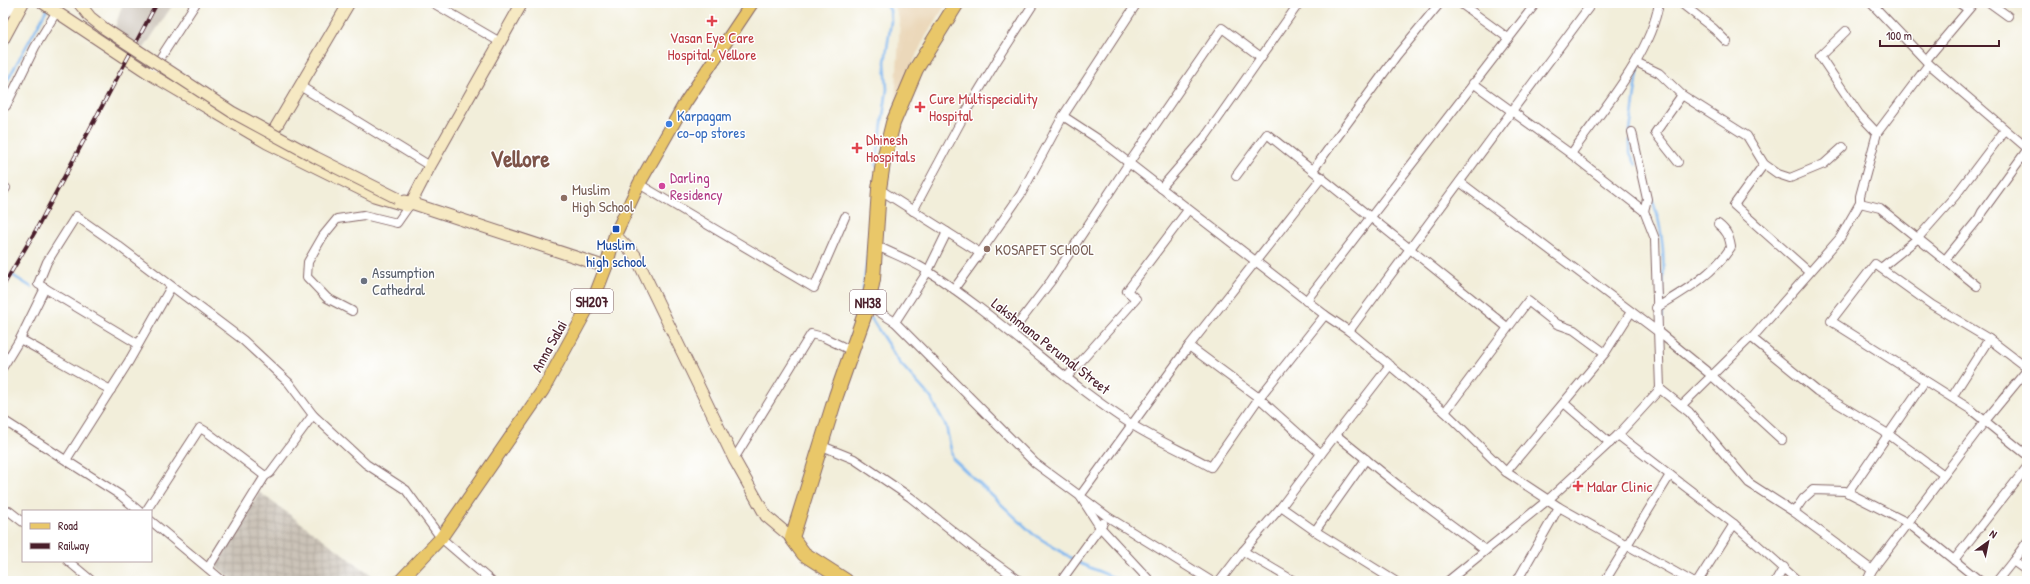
<svg xmlns="http://www.w3.org/2000/svg" width="2030" height="584" font-family="'Patrick Hand',sans-serif">
  <style>
    .built { fill: #ebd8ba }
    .industrial { fill: url(#industrial-grid) }
    .railway { fill: #cbc3b8 }
    .lines { fill: none; stroke-linecap: round; stroke-linejoin: round }
    .stream { stroke: #7fb7ef; stroke-width: 2.5 }
    .street-casing { stroke: #856768; stroke-width: 10 }
    .secondary-casing { stroke: #856768; stroke-width: 13 }
    .primary-casing { stroke: #856768; stroke-width: 14 }
    .highway-casing { stroke: #856768; stroke-width: 16 }
    .street { stroke: #fff; stroke-width: 8 }
    .secondary { stroke: #f6e9c3; stroke-width: 11 }
    .primary { stroke: #e9c769; stroke-width: 12 }
    .highway { stroke: #e9c769; stroke-width: 14 }
    .rail-casing { stroke: #4a1f2b; stroke-width: 4 }
    .rail { stroke: #fff; stroke-width: 2.5; stroke-dasharray: 8; stroke-linecap: butt }
    .secondary-bridge-casing { stroke: #856768; stroke-width: 13; stroke-linecap: butt }
    .secondary-bridge { stroke: #f6e9c3; stroke-width: 11 }
    .health-dot { fill: #e0444e; stroke: #fff; stroke-width: 1.5 }
    .shop-dot { fill: #3f7fe0; stroke: #fff; stroke-width: 1.5 }
    .hotel-dot { fill: #d1479c; stroke: #fff; stroke-width: 1.5 }
    .education-dot { fill: #8d6e63; stroke: #fff; stroke-width: 1.5 }
    .transit-dot { fill: #1a4fb4; stroke: #fff; stroke-width: 1.5 }
    .worship-dot { fill: #6b7280; stroke: #fff; stroke-width: 1.5 }
    .labels { text-anchor: middle; dominant-baseline: central; stroke-width: 3; stroke-linejoin: round; paint-order: stroke }
    .shield { fill: #fff; stroke: #80626b; stroke-width: 1 }
    .shield-label { font-size: 14px; font-weight: bold; fill: #4a1f2b }
    .health-label { font-size: 15px; fill: #be3a42; stroke: #fff; text-anchor: start }
    .shop-label { font-size: 15px; fill: #366cbe; stroke: #fff; text-anchor: start }
    .hotel-label { font-size: 15px; fill: #b23c85; stroke: #fff; text-anchor: start }
    .education-label { font-size: 15px; fill: #785e54; stroke: #fff; text-anchor: start }
    .transit-label { font-size: 15px; fill: #164399; stroke: #fff }
    .worship-label { font-size: 15px; fill: #5b616d; stroke: #fff; text-anchor: start }
    .street-label { font-size: 15px; fill: #4a1f2b; stroke: #fff }
    .town-label { font-size: 23px; font-weight: bold; fill: #7e5449; stroke: #fff }
  </style>
  <defs>
    <pattern id="industrial-grid" width="8" height="8" patternUnits="userSpaceOnUse"><rect width="8" height="8" fill="#cbc3b8"/><path d="M0 4h8M4 0v8" fill="none" stroke="#b0a79e"/></pattern>
  </defs>
  <rect width="100%" height="100%" fill="#fff"/>
  <filter id="ink" filterUnits="userSpaceOnUse"><feTurbulence type="fractalNoise" baseFrequency=".025" numOctaves="2"/><feDisplacementMap in="SourceGraphic" scale="8" xChannelSelector="R" yChannelSelector="G"/><feConvolveMatrix kernelMatrix="1 2 1 2 8 2 1 2 1" color-interpolation-filters="sRGB"/></filter>
  <filter id="wash" filterUnits="userSpaceOnUse"><feTurbulence type="fractalNoise" baseFrequency=".012" numOctaves="4" result="noise"/><feDisplacementMap in="SourceGraphic" scale="16" xChannelSelector="R" yChannelSelector="G"/><feGaussianBlur stdDeviation="0.9" result="paint"/><feColorMatrix in="noise" values="0 0 0 0 0 0 0 0 0 0 0 0 0 0 0 0 0 1.4 0 .05"/><feComposite in="paint" operator="in"/></filter>
  <g filter="url(#wash)">
    <rect width="100%" height="100%" fill="#f2eeda"/>
    <path class="built" d="M893,3h54l-23,36 -29,62 5,-80z"/>
    <path class="industrial" d="M259,492l114,84 -5,5h-133l-20,-15z"/>
    <path class="railway" d="M123,3h51l-36,54 -27,-18z"/>
    <g class="lines">
      <g class="stream">
        <path d="M3,88l44,-79"/>
        <path d="M1630,131l9,-67"/>
        <path d="M1630,140v13l6,12"/>
        <path d="M876,166l11,-77 -2,-27 6,-41 -1,-11 -5,-7"/>
        <path d="M1649,193c20,40 14,90 13,133"/>
        <path d="M12,275l19,12"/>
        <path d="M861,303l8,-60"/>
        <path d="M871,318l28,44 32,36 15,28 7,33 80,75 46,29 43,18"/>
      </g>
    </g>
  </g>
  <g filter="url(#ink)">
    <g class="lines">
      <g class="street-casing">
        <g id="street">
          <path d="M433,3l67,39"/>
          <path d="M1460,3l48,35"/>
          <path d="M1681,3l33,26 13,13"/>
          <path d="M1871,3l58,61 98,84"/>
          <path d="M1959,3l9,6"/>
          <path d="M1990,3l18,13"/>
          <path d="M3,16l13,-13"/>
          <path d="M1846,31l-26,25 39,58 18,19"/>
          <path d="M1926,60l48,-57"/>
          <path d="M1636,62l23,11 23,22 65,41 17,28 14,10 12,4 34,-14 19,-17"/>
          <path d="M150,74l46,-71"/>
          <path d="M300,86l130,80"/>
          <path d="M6,106l29,-59 22,-36"/>
          <path d="M1063,116l35,23 227,176 24,16 96,81 61,60 53,35 132,74"/>
          <path d="M1632,132l15,67 -3,12"/>
          <path d="M1571,154c31,-44 79,-98 88,-151"/>
          <path d="M1678,162l-23,-29 27,-38"/>
          <path d="M1764,164l-30,41 75,67"/>
          <path d="M1313,170l84,-115 43,-52"/>
          <path d="M1236,176l31,-42 240,193"/>
          <path d="M1460,182l197,149 54,44 71,65"/>
          <path d="M639,184l175,104 31,-71"/>
          <path d="M1161,188l44,-51 94,-134"/>
          <path d="M879,189l101,64 41,-59 42,-78 74,-113"/>
          <path d="M3,192l3,-4"/>
          <path d="M1860,203l20,5 97,78"/>
          <path d="M913,211l54,-101 29,-48 38,-59"/>
          <path d="M875,245c18,9 38,16 54,27 71,46 131,107 202,152 25,16 54,28 80,43l48,-69 66,-83"/>
          <path d="M1945,260l34,-42 3,-6 45,-62"/>
          <path d="M1881,268l36,-29 38,-43 50,-66"/>
          <path d="M954,289l26,-36"/>
          <path d="M1306,301l230,-298"/>
          <path d="M868,305l27,17 140,141 45,33 20,31 50,54"/>
          <path d="M1656,308c28,-17 57,-33 75,-61 -2,-11 -4,-16 -13,-23"/>
          <path d="M352,311l-25,-13 -20,-21 1,-15 15,-26 14,-17 27,-4 33,8 14,-20"/>
          <path d="M895,322l33,-51 19,-39"/>
          <path d="M1349,331l243,-328"/>
          <path d="M1012,332l39,-51 78,-118 93,-135 39,29"/>
          <path d="M1752,338l65,53 71,43 56,41"/>
          <path d="M20,339c31,17 60,35 91,51"/>
          <path d="M138,344l-100,-60 9,-22 29,-46 40,28 127,96 46,43 24,32 -43,58 -5,3 -57,92"/>
          <path d="M1189,346l70,52 62,56 69,-89"/>
          <path d="M3,367l17,-28 25,-51"/>
          <path d="M2027,368l-38,-29 -57,-34 -57,-41 -44,57 139,88 57,46"/>
          <path d="M1067,377l69,-78 -9,-8 61,-81"/>
          <path d="M1660,389l29,23 60,71 45,29 78,58"/>
          <path d="M1952,397l37,-58"/>
          <path d="M1564,403l46,40"/>
          <path d="M1681,406l67,-66 4,-2 88,-100 20,-35v-7l17,-63 52,-69"/>
          <path d="M1445,412l83,-111 29,23 17,6 31,23"/>
          <path d="M313,415l53,49 40,26 35,48 50,43"/>
          <path d="M3,420l117,75 19,16"/>
          <path d="M1336,435l63,51 86,64"/>
          <path d="M1618,435l116,89 64,57"/>
          <path d="M822,446l32,13 56,38 64,51 46,33"/>
          <path d="M734,459l77,-125 12,3 29,14"/>
          <path d="M66,460l63,-99 42,-74"/>
          <path d="M1506,472l99,-119 26,-41"/>
          <path d="M1848,493l77,-112"/>
          <path d="M1281,507l34,24 80,50"/>
          <path d="M9,511l14,11"/>
          <path d="M146,511l54,-83 7,4 58,44"/>
          <path d="M1794,512l9,-13 10,-9 32,1 63,32 72,58"/>
          <path d="M151,521l72,60"/>
          <path d="M1315,531l51,-72"/>
          <path d="M2027,542l-14,19 14,10"/>
          <path d="M1243,551l38,-44 40,-53"/>
          <path d="M1954,560l73,-93"/>
          <path d="M68,561l24,20"/>
          <path d="M1061,581l42,-58"/>
          <path d="M1211,581l-103,-64 -28,-21 109,-150 133,-169"/>
          <path d="M1220,581l23,-30 51,30"/>
          <path d="M1448,581l101,-82 69,-64 42,-46 -5,-150 -11,-28 -73,-57 -98,-71"/>
          <path d="M1517,581l42,-74"/>
          <path d="M1605,581l65,-106"/>
          <path d="M1698,581l36,-57"/>
          <path d="M1776,581l8,-14"/>
          <path d="M1867,581l5,-11 113,-149 42,-51"/>
          <path d="M1997,581l16,-20"/>
        </g>
      </g>
      <g class="secondary-casing">
        <g id="secondary">
          <path d="M43,3l107,71 117,69 107,53 33,10 4,-3 19,-37 92,-163"/>
          <path d="M3,40l20,-37"/>
          <path d="M267,142l82,-139"/>
          <path d="M405,201l201,66"/>
          <path d="M615,235l20,20 99,204 32,57 26,22"/>
        </g>
      </g>
      <g class="primary-casing">
        <path id="primary" d="M400,581l41,-43 102,-148 53,-97 10,-26 9,-32 24,-51 46,-81 67,-100"/>
      </g>
      <g class="highway-casing">
        <path id="highway" d="M846,581l-42,-27 -12,-16 44,-142 32,-91 5,-26 6,-90 4,-26 10,-40 23,-54 41,-66"/>
      </g>
      <use href="#street" class="street"/>
      <use href="#secondary" class="secondary"/>
      <use href="#primary" class="primary"/>
      <use href="#highway" class="highway"/>
      <g class="rail-casing">
        <path id="rail" d="M3,286l33,-56 121,-227"/>
      </g>
      <use href="#rail" class="rail"/>
      <g class="secondary-bridge-casing">
        <path id="secondary-bridge" d="M79,3l11,14 15,12 127,83 83,45 82,41"/>
      </g>
      <use href="#secondary-bridge" class="secondary-bridge"/>
    </g>
  </g>
  <g class="health-dot">
    <path d="M710 15h4v4h4v4h-4v4h-4v-4h-4v-4h4z"/>
    <path d="M918 101h4v4h4v4h-4v4h-4v-4h-4v-4h4z"/>
    <path d="M855 142h4v4h4v4h-4v4h-4v-4h-4v-4h4z"/>
    <path d="M1576 480h4v4h4v4h-4v4h-4v-4h-4v-4h4z"/>
  </g>
  <circle class="shop-dot" cx="669" cy="124" r="4"/>
  <circle class="hotel-dot" cx="662" cy="186" r="4"/>
  <g class="education-dot">
    <circle cx="564" cy="198" r="4"/>
    <circle cx="987" cy="249" r="4"/>
  </g>
  <rect class="transit-dot" x="612" y="225" width="8" height="8" rx="2"/>
  <circle class="worship-dot" cx="364" cy="281" r="4"/>
  <g class="labels">
    <g class="shield">
      <rect x="571" y="289" width="42" height="24" rx="3"/>
      <rect x="850" y="290" width="36" height="24" rx="3"/>
    </g>
    <g class="shield-label">
      <text x="592" y="301">SH207</text>
      <text x="868" y="302">NH38</text>
    </g>
    <g class="health-label">
      <text x="712" y="37" text-anchor="middle">Vasan Eye Care<tspan x="712" dy="17">Hospital, Vellore</tspan></text>
      <text x="929" y="98">Cure Multispeciality<tspan x="929" dy="17">Hospital</tspan></text>
      <text x="866" y="139">Dhinesh<tspan x="866" dy="17">Hospitals</tspan></text>
      <text x="1587" y="486">Malar Clinic</text>
    </g>
    <g class="shop-label">
      <text x="677" y="115">Karpagam<tspan x="677" dy="17">co-op stores</tspan></text>
    </g>
    <g class="hotel-label">
      <text x="670" y="177">Darling<tspan x="670" dy="17">Residency</tspan></text>
    </g>
    <g class="education-label">
      <text x="572" y="189">Muslim<tspan x="572" dy="17">High School</tspan></text>
      <text x="995" y="249">KOSAPET SCHOOL</text>
    </g>
    <g class="transit-label">
      <text x="616" y="244">Muslim<tspan x="616" dy="17">high school</tspan></text>
    </g>
    <g class="worship-label">
      <text x="372" y="272">Assumption<tspan x="372" dy="17">Cathedral</tspan></text>
    </g>
    <g class="street-label">
      <text transform="translate(549 346) rotate(-61)">Anna Salai</text>
      <text transform="translate(1051 346) rotate(38)">Lakshmana Perumal Street</text>
    </g>
    <g class="town-label">
      <text x="520" y="158">Vellore</text>
    </g>
  </g>
  <rect width="2030" height="584" fill="none" stroke="#fff" stroke-width="16"/>
  <rect x="22" y="510" width="130" height="52" fill="#ffffff" stroke="#b7a5aa"/>
  <rect x="30" y="523" width="20" height="6" fill="#e9c769" stroke="#b7a5aa"/>
  <text x="58" y="530" font-size="12" fill="#4a1f2b">Road</text>
  <rect x="30" y="543" width="20" height="6" fill="#4a1f2b" stroke="#b7a5aa"/>
  <text x="58" y="550" font-size="12" fill="#4a1f2b">Railway</text>
  <g transform="translate(1988 542) rotate(33)" stroke="#ffffff" stroke-width="3" paint-order="stroke">
  <path d="M0-3L7 15L0 10L-7 15Z" fill="#4a1f2b"/>
  <text y="-6" font-size="11" font-weight="bold" text-anchor="middle" fill="#4a1f2b">N</text>
  </g>
  <path d="M1880 40v6h119v-6" fill="none" stroke="#4a1f2b" stroke-width="2"/>
  <text x="1886" y="40" font-size="12" fill="#4a1f2b" stroke="#ffffff" stroke-width="3" paint-order="stroke">100 m</text>
</svg>
